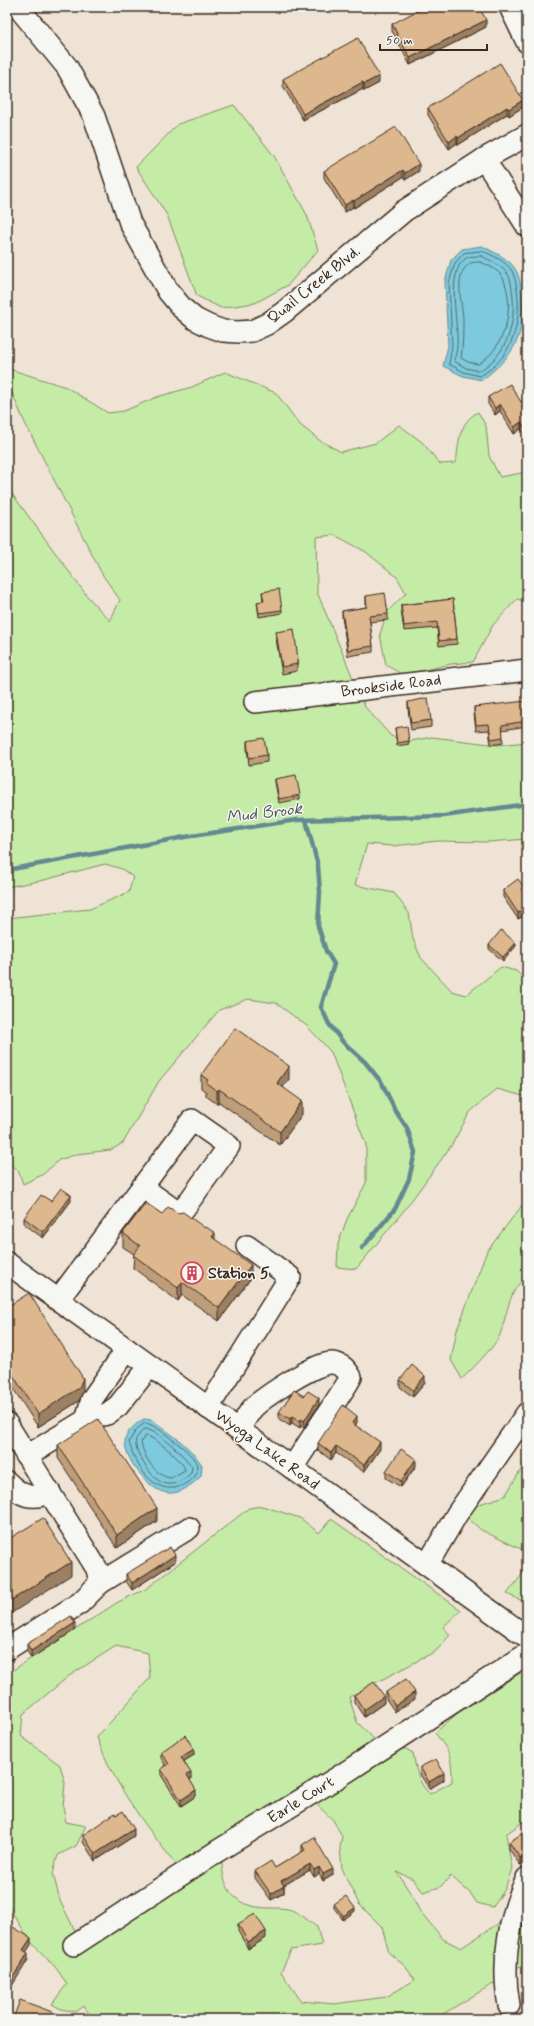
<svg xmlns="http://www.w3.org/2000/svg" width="534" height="2026" font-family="Mynerve,sans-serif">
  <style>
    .green { fill: #c4eca7; stroke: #808b62 }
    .water { fill: #7dc9dd; stroke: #638991 }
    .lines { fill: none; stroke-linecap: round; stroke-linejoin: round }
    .shore { stroke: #556a6a; stroke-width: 1 }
    .stream { stroke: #638991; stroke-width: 4.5 }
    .minor-casing { stroke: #3b2a1e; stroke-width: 24 }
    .minor { stroke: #f6f6f2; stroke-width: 21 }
    .wall { fill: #be9d7a; stroke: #3b2a1e }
    .shaded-wall { fill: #9b8063; stroke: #3b2a1e }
    .building { fill: #ddb78e; stroke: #3b2a1e }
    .labels { text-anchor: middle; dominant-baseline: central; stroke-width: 3; stroke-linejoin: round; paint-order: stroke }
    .street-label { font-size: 16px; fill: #3b2a1e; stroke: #f6f6f2 }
    .poi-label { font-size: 16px; font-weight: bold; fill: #3b2a1e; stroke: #f6f6f2; text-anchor: start }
    .water-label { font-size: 17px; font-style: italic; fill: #4f5a57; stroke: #f6f6f2 }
  </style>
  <rect width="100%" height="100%" fill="#eee3d4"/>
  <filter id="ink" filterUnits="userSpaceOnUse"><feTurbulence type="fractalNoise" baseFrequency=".025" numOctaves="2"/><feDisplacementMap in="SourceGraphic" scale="8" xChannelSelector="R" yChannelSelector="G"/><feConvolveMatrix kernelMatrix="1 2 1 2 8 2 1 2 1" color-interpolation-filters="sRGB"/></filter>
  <g filter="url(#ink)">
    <g class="green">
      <path d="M234,105l40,51 33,59 11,35 -30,35 -33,18 -34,5 -24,-12 -30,-81 -31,-48 42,-43z"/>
      <path d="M9,369l57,18 42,26 16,-2 33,-14 35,-10 33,-15 51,21 24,32 19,15 22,12 35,-9 23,-18 23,17 18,22 16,-1c3,-20 2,-40 22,-51l8,14 3,30 11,21 27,-5v130l-10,-3 -24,26 -20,37 -22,2 -48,11 -17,-10 -6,-31 7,-22 19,-19 -9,-16 -31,-25 -31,-17 -19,2 1,55 48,115 26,29 15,6 26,-5 66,8 29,-3v97l-39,3 -50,-1 -45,5 -26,-2 -12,41 39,8 15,20 4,26 8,19 31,33 14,4 35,-28 15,4 11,10v116l-30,-8 -27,23 -19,34 -45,62 -50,61 -19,-2 1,-23 9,-25 19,-36v-38l-35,-93 -24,-26 -31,-23 -28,-4 -29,11 -60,71 -36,62 -12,7 -34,4 -18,6 -17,15 -19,9 -5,-14 -11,-9v-243l83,-9 39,-17 4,-15 -11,-8 -17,-5 -61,16 -37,7v-400l80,109 23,25 10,-21 -18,-26 -78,-153 -17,-40z"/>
      <path d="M527,1199v78c-19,11 -20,41 -28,60 -6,11 -27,32 -37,42l-11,-19 6,-30 30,-79z"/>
      <path d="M527,1455v97l-46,-22 -15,-14 10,-11 29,-9 17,-28z"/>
      <path d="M262,1506l38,12 19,15 12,-14 130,91 -18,17 7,8 -14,16 -87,46 8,25 17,17 -34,37 -156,98c-32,-39 -71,-89 -87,-137l53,-59 -2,-25 -32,-7 -47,30 -46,38 -2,22 39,29 5,18 -2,24 3,15 20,4 -10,20 -18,9 -5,18 7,28 25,49 137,-89c0,23 10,43 35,46 10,2 21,0 31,2 10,2 21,13 29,18l5,18 -31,5 -10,22 20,29 33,3 52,-7 29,-17 -10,-14 -16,-13 -7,-26 -23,-23 -10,-20 -7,-16 -2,-20 2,-12 -9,-16 -21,-20 85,-51h9l7,4c3,15 5,31 17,41l22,-12c0,-25 -2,-30 -17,-49l27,-24 65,-40v150l-21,15 6,34 -7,21 -12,18 -16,-4 -7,-10 -19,-17 -11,11 -17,5 -10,-13 -16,-7 14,22 8,16 24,29 18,9 50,-33 16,-13v61l-92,56h-343l-8,-13 -8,6 -15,-3 -9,-5 15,-20 -11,-16 -25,-26 -24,-38v-230l111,-72 28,-13 103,-81z"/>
      <path d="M527,1557v43l-2,2 -18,-8 14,-18z"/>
    </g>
    <g class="water">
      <path d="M482,246c11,6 27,12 33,23 5,7 6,19 7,27 3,42 -8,59 -40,84l-19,-4 -20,-10 5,-20 -3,-64 6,-22 11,-11z"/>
      <path d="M144,1419l8,1 27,20 15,14 8,11 -1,11c-26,26 -43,21 -64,-6 -5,-6 -12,-19 -12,-28 0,-9 11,-19 19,-23z"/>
    </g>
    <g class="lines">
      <g class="shore">
        <path d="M482,251c10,4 24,10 30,20 4,8 5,19 6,27 2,32 -9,62 -38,78l-16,-4 -15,-8 3,-18 -3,-63 6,-20 9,-10z"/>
        <path d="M481,256c9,4 19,9 26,17 4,5 5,16 6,24 2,29 -6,58 -34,74l-13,-3 -12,-7c1,-5 3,-10 3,-15 2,-22 -12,-74 9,-88 3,-2 11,-2 15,-2z"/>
        <path d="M480,262c8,3 19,8 23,16 13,29 2,71 -25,86l-10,-2 -7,-4c2,-13 2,-26 2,-40 -1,-14 -9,-43 5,-53 3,-3 8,-3 12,-3z"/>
        <path d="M145,1423c11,2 20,11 28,17 8,6 24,18 24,27 1,8 -3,11 -9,15 -29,20 -52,-13 -59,-40l7,-12z"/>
        <path d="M144,1429c12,-1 42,28 48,38l-1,6c-7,7 -18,14 -28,10 -11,-4 -31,-33 -27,-44z"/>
        <path d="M146,1436c8,0 39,26 39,34l-14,8c-15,-1 -28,-22 -30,-36z"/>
      </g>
      <g class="stream">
        <path d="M306,820l12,46 2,26 -2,34 8,25 8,13 -13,43 8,17 14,18 22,20 17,21 13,27 12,18 8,24 -6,27 -14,30 -33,39"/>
        <path d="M7,870l178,-33 112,-17 147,-4 83,-12"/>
      </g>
      <g class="minor-casing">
        <g id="minor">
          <path d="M18,7l49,60 27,49 36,107 38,68 14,17 13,11 14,7 14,5 15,1 14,-1 15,-7 17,-12 120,-101 80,-52 43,-24"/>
          <path d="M510,7l17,35"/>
          <path d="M484,159l43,67"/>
          <path d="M255,702l272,-32"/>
          <path d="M7,1263l520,374"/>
          <path d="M58,1300l134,-180 37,26 -49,68 -38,-27"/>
          <path d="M208,1408l82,-131 -43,-31"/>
          <path d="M86,1420l6,-21 35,-50"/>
          <path d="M7,1424l90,145 3,14 -20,20 -73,46"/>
          <path d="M239,1430c4,-7 8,-15 13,-21 10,-11 66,-48 80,-46 10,1 14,6 19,14l-4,7 -55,84"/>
          <path d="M27,1456l59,-36 21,-6 11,-8 32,-40"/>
          <path d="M7,1482c14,14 24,18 43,11"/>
          <path d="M427,1565l30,-51 70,-101"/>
          <path d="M100,1583l89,-55"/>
          <path d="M74,1945l142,-93 124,-76 187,-122"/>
          <path d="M509,2005c-8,-42 0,-89 18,-127"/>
        </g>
      </g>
      <use href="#minor" class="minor"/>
    </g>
    <g class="wall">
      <path d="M392,24l94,3 -76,38 -18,-34z"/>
      <path d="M283,79l96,4 -15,8 -1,-2 -60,31 -20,-34z"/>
      <path d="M523,107l-14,9 -2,-2 -49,31 -1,-2 -8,6 -21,-34v-7z"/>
      <path d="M324,171h95l-14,9 -2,-3 -49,31 -1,-1 -8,5 -21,-34z"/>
      <path d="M488,397l33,5 6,2v34l-6,-9 -7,5 -14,-23 -5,4 -7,-11z"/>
      <path d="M262,592l20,18v3l-23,4 -2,-15 6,-1z"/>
      <path d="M366,596l22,18v6l-18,2 3,24v6l-25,4 -6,-39v-6l24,-4z"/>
      <path d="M453,599l4,40v5l-18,2 -2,-18 -33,3 -3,-21v-5z"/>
      <path d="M276,632l22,27v7h-1v5l-15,3 -6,-35z"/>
      <path d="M408,702l23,18v7l-20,3 -3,-21z"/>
      <path d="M527,705v21l-25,4 1,13 -12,2 -2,-15 -13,1 -2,-18v-6z"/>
      <path d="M395,728l14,13v3l-12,2z"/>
      <path d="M247,741l20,14v7l-18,3 -2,-17z"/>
      <path d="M275,779l25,16v4l-21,4 -4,-21z"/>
      <path d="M503,890l24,1v23l-9,5 -15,-22z"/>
      <path d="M489,945l27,1 -13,15 -14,-12z"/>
      <path d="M201,1075l88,4 -6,8 19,27 -22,31 -61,-43 -2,2 -11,-8v-4l-5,-4z"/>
      <path d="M51,1201h20l-28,37 -19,-14v-6z"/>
      <path d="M162,1214l53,25 36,39 -32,43 -37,-26 -4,6 -45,-33 1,-14 -11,-7v-14z"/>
      <path d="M7,1307l76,84 -4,10 -41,26 -31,-48z"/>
      <path d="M400,1380l25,3 -12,14 -13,-10z"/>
      <path d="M304,1396l15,9 -15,23 -3,-2 -1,2 -8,-5 -2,3 -11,-7v-7z"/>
      <path d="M357,1423l-2,2 25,24 -16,23 -28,-19 -5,7 -13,-10v-7z"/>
      <path d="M58,1445l99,76 -40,27 -59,-90z"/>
      <path d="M416,1466l-15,21 -15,-9v-7z"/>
      <path d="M175,1562l-43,28 -6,-9v-7z"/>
      <path d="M75,1630l-44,28 -4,-7v-7z"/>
      <path d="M386,1692l29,7 -20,13 -9,-13z"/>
      <path d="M354,1695l30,8 -20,14 -10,-15z"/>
      <path d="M161,1752l33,3 -10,6 7,18 -1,1 6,16 -15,10 -20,-31v-6l5,-3 -5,-8z"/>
      <path d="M420,1767l24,13 -15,9 -9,-15z"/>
      <path d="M527,1833v27l-7,5 -11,-16v-7z"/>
      <path d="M83,1835l51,1 -39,25 -12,-19z"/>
      <path d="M302,1845l31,30 -10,6 -4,-7 -5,3 -4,-7 -26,15v8l-13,7 -16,-22v-7l20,-3 27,-16z"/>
      <path d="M334,1904l21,7 -12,9 -9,-12z"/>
      <path d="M238,1924l28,14 -18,11 -10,-18z"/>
    </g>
    <g class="shaded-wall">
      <path d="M486,20v7l-76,38v-7z"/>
      <path d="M379,76v7l-15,8v-7z"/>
      <path d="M363,82v7l-60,31v-6z"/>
      <path d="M523,100v7l-14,9v-7z"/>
      <path d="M507,107v7l-49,31v-7z"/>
      <path d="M457,136v7l-8,6v-7z"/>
      <path d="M419,164v7l-14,9v-7z"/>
      <path d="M403,170v7l-49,31v-7z"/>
      <path d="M353,200v7l-8,5v-7z"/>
      <path d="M500,404v7l-5,4v-7z"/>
      <path d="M521,422v7l-7,5v-7z"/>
      <path d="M527,907v7l-9,5v-6z"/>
      <path d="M516,943v3l-13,15v-4z"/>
      <path d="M289,1066v13l-12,17v-13z"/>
      <path d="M219,1089v13l-2,2v-13z"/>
      <path d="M302,1101v13l-22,31v-13z"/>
      <path d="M71,1195v6l-28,37v-6z"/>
      <path d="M215,1233v13l-3,-9z"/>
      <path d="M251,1265v13l-32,43v-13z"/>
      <path d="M182,1282v13l-4,6v-13z"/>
      <path d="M425,1376v7l-12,14v-7z"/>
      <path d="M83,1378v13l-4,10 -41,26v-13z"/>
      <path d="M319,1398v7l-15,23v-7z"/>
      <path d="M292,1416v7l-2,3v-7z"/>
      <path d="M357,1416v7l-5,7v-7z"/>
      <path d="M301,1419v7l-1,2v-7z"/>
      <path d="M380,1442v7l-16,23v-7z"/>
      <path d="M336,1446v7l-5,7v-7z"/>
      <path d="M416,1459v7l-15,21v-6z"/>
      <path d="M157,1508v13l-40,27v-13z"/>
      <path d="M175,1555v7l-43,28v-7z"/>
      <path d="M71,1562v13l-64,41v-13z"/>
      <path d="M75,1623v7l-44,28v-7z"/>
      <path d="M415,1692v7l-20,13v-6z"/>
      <path d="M384,1696v7l-20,14v-7z"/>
      <path d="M194,1749v6l-13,8v-6z"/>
      <path d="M191,1773v6l-4,3v-7z"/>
      <path d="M444,1773v7l-15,9v-7z"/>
      <path d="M196,1790v6l-15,10v-6z"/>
      <path d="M134,1829v7l-39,25v-7z"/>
      <path d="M527,1853v7l-7,5v-7z"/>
      <path d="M310,1864v6l-29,17v-6z"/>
      <path d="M319,1867v7l-5,3v-7z"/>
      <path d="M333,1869v6l-10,6v-7z"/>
      <path d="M284,1886v7l-13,7v-6z"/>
      <path d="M8,1897v7l-1,4v-7z"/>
      <path d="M355,1908v3l-12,9v-4z"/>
      <path d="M266,1931v7l-18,11v-7z"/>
      <path d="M31,1938v7l-8,12v-7z"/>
      <path d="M28,1953v7l-21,34v-7z"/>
    </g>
    <g class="building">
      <path d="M424,7h55l7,13 -76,38 -18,-34z"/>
      <path d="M358,38l21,38 -15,8 -1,-2 -60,32 -20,-35z"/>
      <path d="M500,63l23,37 -14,9 -2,-2 -49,31 -1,-2 -8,6 -21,-34z"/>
      <path d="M396,127l23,37 -14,9 -2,-3 -49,31 -1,-1 -8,5 -21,-34z"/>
      <path d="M510,384l11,18 3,-3 3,5v27l-6,-9 -7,5 -14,-23 -5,4 -7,-11z"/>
      <path d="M279,589l3,21 -23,3 -2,-11 7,-1 -2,-9z"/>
      <path d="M385,593l3,21 -19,2 4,30 -25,4 -6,-39 25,-4 -1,-11z"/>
      <path d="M453,599l4,40 -18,2 -2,-19 -33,4 -3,-21z"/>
      <path d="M294,629l4,30 -1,1v4l-15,3 -6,-35z"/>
      <path d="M428,698l3,22 -20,3 -3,-21z"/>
      <path d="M526,701l1,20 -25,4 1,12 -12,2 -2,-15 -13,1 -2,-18z"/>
      <path d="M407,726l2,15 -12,2 -2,-15z"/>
      <path d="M264,738l3,17 -18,3 -2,-17z"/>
      <path d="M296,775l4,20 -21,4 -4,-20z"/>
      <path d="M518,879l9,12v16l-9,6 -15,-23z"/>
      <path d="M501,930l15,13 -13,14 -14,-12z"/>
      <path d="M235,1028l54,38 -12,17 25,18 -22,31 -61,-43 -2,2 -11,-8 2,-3 -7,-5z"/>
      <path d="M61,1188l10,7 -28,37 -19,-14 17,-23 10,6z"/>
      <path d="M146,1203l16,11 6,-7 10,6 5,-1 22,16 1,-1 9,6 -3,4 39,28 -32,43 -37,-26 -4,6 -45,-33 7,-9 -17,-13z"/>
      <path d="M29,1293l54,85 -4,10 -41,26 -31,-48v-59z"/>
      <path d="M412,1365l13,11 -12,14 -13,-10z"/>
      <path d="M294,1390l10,6 4,-5 11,7 -15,23 -3,-2 -1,2 -8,-5 -2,3 -11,-7z"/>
      <path d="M343,1405l14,11 -5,7 28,19 -16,23 -28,-19 -5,7 -13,-10z"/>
      <path d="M98,1419l59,89 -40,27 -59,-90z"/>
      <path d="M401,1449l15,10 -15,22 -15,-10z"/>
      <path d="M43,1518l28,44 -64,41v-63z"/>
      <path d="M170,1547l5,8 -43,28 -6,-9z"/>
      <path d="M71,1616l4,7 -44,28 -4,-7z"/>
      <path d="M406,1679l9,13 -20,14 -9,-14z"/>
      <path d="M374,1682l10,14 -20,14 -10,-15z"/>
      <path d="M185,1735l9,14 -13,8 10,16 -4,2 9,15 -15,10 -20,-31 8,-5 -8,-12z"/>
      <path d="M436,1759l8,14 -15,9 -9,-15z"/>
      <path d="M123,1811l11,18 -39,25 -12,-19 32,-22 1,2z"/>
      <path d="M526,1831l1,2v20l-7,5 -11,-16z"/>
      <path d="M314,1837l19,32 -10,5 -4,-7 -5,3 -4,-6 -29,17 3,5 -13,8 -16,-23 16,-10 4,7 30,-18 -3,-5z"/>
      <path d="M346,1896l9,12 -12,8 -9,-12z"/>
      <path d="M255,1914l11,17 -18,11 -10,-18z"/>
      <path d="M13,1927l18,11 -8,12 5,3 -21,34v-49z"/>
      <path d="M20,2000l51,19h-58z"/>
    </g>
  </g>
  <defs>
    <g id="building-ring" transform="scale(1.15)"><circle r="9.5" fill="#f6f6f2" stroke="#d1495b" stroke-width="1.5"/><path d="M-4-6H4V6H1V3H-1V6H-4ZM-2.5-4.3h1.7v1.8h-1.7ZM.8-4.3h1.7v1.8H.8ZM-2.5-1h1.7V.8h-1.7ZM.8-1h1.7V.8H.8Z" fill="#d1495b"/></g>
  </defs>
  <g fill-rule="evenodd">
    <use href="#building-ring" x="192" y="1273"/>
  </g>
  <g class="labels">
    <g class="street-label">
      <text transform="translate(314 285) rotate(-39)">Quail Creek Blvd.</text>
      <text transform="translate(391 686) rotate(-7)">Brookside Road</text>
      <text transform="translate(267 1450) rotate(36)">Wyoga Lake Road</text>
      <text transform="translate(301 1800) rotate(-32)">Earle Court</text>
    </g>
    <g class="poi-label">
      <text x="208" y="1273">Station 5</text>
    </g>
    <g class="water-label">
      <text transform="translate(264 813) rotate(-7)">Mud Brook</text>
    </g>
  </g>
  <rect width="534" height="2026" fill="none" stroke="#f6f6f2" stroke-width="24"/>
  <rect x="12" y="12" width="510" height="2002" fill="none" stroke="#3b2a1e" stroke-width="1.5" filter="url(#ink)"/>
  <path d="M380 44v6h107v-6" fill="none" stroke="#3b2a1e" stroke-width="2"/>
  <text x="386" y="44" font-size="12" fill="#3b2a1e" stroke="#f6f6f2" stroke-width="3" paint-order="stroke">50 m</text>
</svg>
